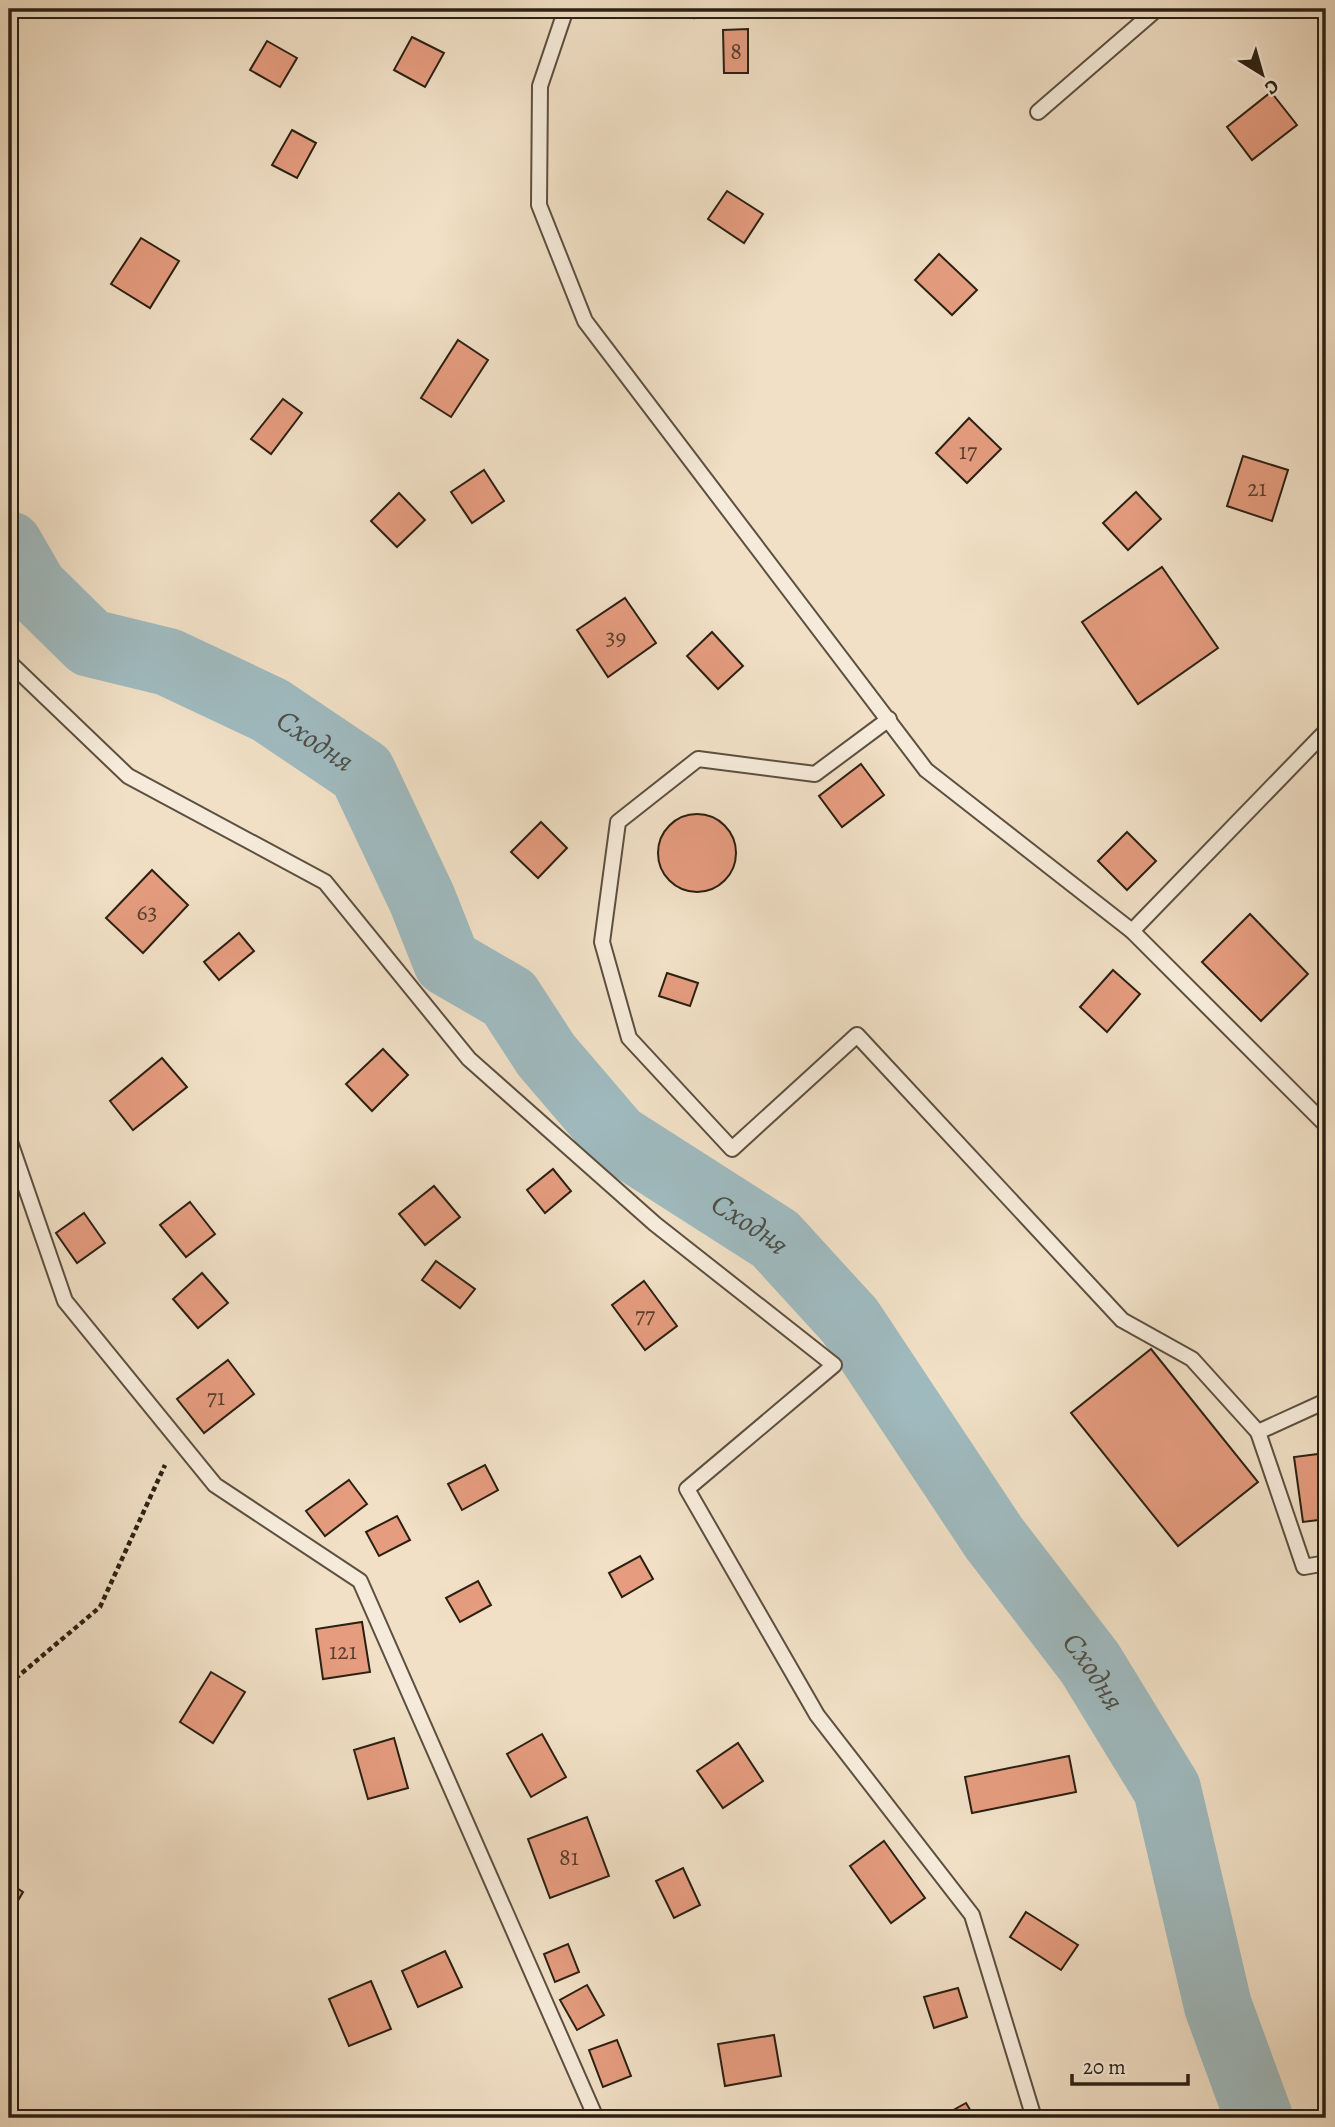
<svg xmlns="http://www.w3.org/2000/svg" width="1335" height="2127" font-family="Alegreya,serif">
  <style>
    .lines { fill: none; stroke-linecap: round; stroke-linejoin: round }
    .river { stroke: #9fbabf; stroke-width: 68 }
    .building { fill: #e59c7f; stroke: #2b2013; stroke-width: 2 }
    .lane-casing { stroke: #5c5040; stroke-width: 18 }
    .path { stroke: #2b2013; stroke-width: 4.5; stroke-dasharray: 5 3.5; stroke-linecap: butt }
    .lane { stroke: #f6ebda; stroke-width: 14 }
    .labels { text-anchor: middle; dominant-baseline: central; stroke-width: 5; stroke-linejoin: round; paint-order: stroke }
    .number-label { font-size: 24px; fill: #5a3f2e }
    .water-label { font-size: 30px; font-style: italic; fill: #4e4e47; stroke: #f6ebda }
  </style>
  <rect width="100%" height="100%" fill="#f1e0c6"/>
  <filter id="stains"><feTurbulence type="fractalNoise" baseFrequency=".00286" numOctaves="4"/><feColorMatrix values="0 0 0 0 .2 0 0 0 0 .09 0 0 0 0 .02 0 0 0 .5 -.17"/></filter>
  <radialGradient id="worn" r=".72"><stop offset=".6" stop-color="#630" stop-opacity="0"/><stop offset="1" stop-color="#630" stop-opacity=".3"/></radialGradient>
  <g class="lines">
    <path class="river" id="s1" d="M9,545l25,43 56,55 78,19 102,48 92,62 60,127 25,63 62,36 37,57 71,83 158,101 75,82 144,217 96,125 77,126 51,217 41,112"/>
  </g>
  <g class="building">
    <path d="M677,9h21l-4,9z"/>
    <path d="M748,29v44h-24l-1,-43z"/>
    <path d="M412,37l32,16 -19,34 -31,-17z"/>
    <path d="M267,41l30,17 -17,29 -30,-17z"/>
    <path d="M9,70l9,4 -9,24z"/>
    <path d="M1271,92l26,33 -45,35 -25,-33z"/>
    <path d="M292,130l24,13 -19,35 -25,-13z"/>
    <path d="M727,191l36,23 -19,29 -36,-24z"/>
    <path d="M141,238l38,23 -29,47 -39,-24z"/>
    <path d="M939,254l38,36 -25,25 -37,-35z"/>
    <path d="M458,340l30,20 -37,57 -30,-19z"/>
    <path d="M283,399l19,14 -31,41 -20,-15z"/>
    <path d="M969,418l32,31 -34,34 -31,-30z"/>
    <path d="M1243,456l45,14 -16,51 -45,-15z"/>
    <path d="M484,470l20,31 -32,22 -21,-31z"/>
    <path d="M1136,492l25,27 -33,31 -25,-27z"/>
    <path d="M399,493l26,27 -28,27 -26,-26z"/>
    <path d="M1162,567l56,81 -80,56 -56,-82z"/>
    <path d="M625,598l31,45 -48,34 -31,-47z"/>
    <path d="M712,632l31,34 -25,23 -31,-33z"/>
    <path d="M861,764l23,31 -42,32 -23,-31z"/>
    <circle cx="697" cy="853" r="39"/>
    <path d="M541,822l26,26 -29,30 -27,-26z"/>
    <path d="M1127,832l29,29 -29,29 -29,-29z"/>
    <path d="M152,870l36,35 -45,48 -37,-35z"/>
    <path d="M1250,914l58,60 -47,47 -59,-59z"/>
    <path d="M239,933l15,18 -35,29 -15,-18z"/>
    <path d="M1113,970l27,24 -33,38 -27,-25z"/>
    <path d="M667,973l31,10 -8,23 -31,-10z"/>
    <path d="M383,1049l25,26 -36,36 -26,-27z"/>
    <path d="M162,1058l25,29 -54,43 -23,-29z"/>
    <path d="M553,1169l18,22 -26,22 -18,-23z"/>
    <path d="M434,1186l26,31 -35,28 -26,-31z"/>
    <path d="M190,1202l25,32 -29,23 -26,-32z"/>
    <path d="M84,1213l21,30 -28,20 -21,-30z"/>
    <path d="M436,1261l39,28 -15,19 -38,-28z"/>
    <path d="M202,1273l26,30 -30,25 -25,-29z"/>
    <path d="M644,1281l33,45 -32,24 -33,-45z"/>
    <path d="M1151,1349l107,133 -80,64 -107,-133z"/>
    <path d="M228,1360l26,34 -50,39 -27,-34z"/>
    <path d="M1326,1453v66l-23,3 -9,-65z"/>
    <path d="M485,1465l13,25 -36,20 -14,-26z"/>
    <path d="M349,1480l18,24 -42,32 -19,-25z"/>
    <path d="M397,1516l13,24 -31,16 -13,-24z"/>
    <path d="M640,1556l13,23 -31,18 -13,-24z"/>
    <path d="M478,1581l13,24 -31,17 -14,-24z"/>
    <path d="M362,1622l8,50 -47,7 -7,-50z"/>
    <path d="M211,1672l34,20 -32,51 -33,-21z"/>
    <path d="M542,1734l24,43 -35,20 -24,-43z"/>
    <path d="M394,1738l14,50 -40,11 -14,-49z"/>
    <path d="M738,1743l25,38 -40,27 -26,-37z"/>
    <path d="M1069,1756l7,36 -104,21 -7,-36z"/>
    <path d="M587,1817l22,59 -59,22 -22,-59z"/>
    <path d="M884,1841l41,57 -34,25 -41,-57z"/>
    <path d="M683,1868l17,37 -26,13 -18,-37z"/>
    <path d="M9,1883l14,9 -14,24z"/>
    <path d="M1026,1912l52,33 -17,25 -51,-33z"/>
    <path d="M568,1944l11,28 -24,10 -11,-28z"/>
    <path d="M445,1951l17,36 -44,20 -16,-36z"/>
    <path d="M371,1981l20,48 -42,17 -20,-47z"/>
    <path d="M587,1985l17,30 -27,15 -17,-30z"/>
    <path d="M958,1988l9,29 -33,11 -10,-31z"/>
    <path d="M774,2035l7,41 -56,10 -7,-42z"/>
    <path d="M617,2040l14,36 -28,11 -14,-37z"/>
    <path d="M966,2103l9,15h-36z"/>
  </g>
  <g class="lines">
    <g class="lane-casing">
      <g id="lane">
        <path d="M566,9l-26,77 -1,119 46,116 341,449 206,161 194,194"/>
        <path d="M1038,112l119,-103"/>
        <path d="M9,662l119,114 197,106 144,177 186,165 179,141 -147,124 130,226 155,200 62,203"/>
        <path d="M889,719l-74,55 -117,-15 -80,63 -16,120 27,96 103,111 125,-114 265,285 70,39 66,73 68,-31"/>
        <path d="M1132,931l194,-200"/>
        <path d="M9,1139l56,162 150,184 145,96 236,537"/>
        <path d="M1258,1432l46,135 22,-4"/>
      </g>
    </g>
    <path class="path" d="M9,1684l91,-77 65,-142"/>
    <use href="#lane" class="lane"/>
  </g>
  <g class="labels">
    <g class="number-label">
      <text x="736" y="51">8</text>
      <text x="968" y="451">17</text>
      <text x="1257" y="488">21</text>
      <text x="616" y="637">39</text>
      <text x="147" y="912">63</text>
      <text x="645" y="1315">77</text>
      <text x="216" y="1397">71</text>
      <text x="343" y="1651">121</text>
      <text x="569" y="1857">81</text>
    </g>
    <g class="water-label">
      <text stroke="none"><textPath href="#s1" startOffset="376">Сходня</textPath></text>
      <text stroke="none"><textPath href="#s1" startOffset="1048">Сходня</textPath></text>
      <text stroke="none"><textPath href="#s1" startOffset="1615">Сходня</textPath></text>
    </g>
  </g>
  <rect width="1335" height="2127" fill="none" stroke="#f1e0c6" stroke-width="35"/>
  <rect x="10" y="10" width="1314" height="2106" fill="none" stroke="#2b2013" stroke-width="3.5"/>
  <rect x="18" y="18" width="1300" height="2092" fill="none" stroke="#2b2013" stroke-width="2"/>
  <g transform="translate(1262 74) rotate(143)" stroke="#f6ebda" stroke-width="5" paint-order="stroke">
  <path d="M0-5L12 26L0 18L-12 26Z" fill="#2b2013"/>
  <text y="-10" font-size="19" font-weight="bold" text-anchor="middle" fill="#2b2013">С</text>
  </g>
  <path d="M1072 2074v10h116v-10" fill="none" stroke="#2b2013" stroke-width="3.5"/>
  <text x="1083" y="2074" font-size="21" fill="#2b2013" stroke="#f6ebda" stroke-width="5" paint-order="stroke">20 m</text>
  <rect width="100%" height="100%" filter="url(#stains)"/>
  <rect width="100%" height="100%" fill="url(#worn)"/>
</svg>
